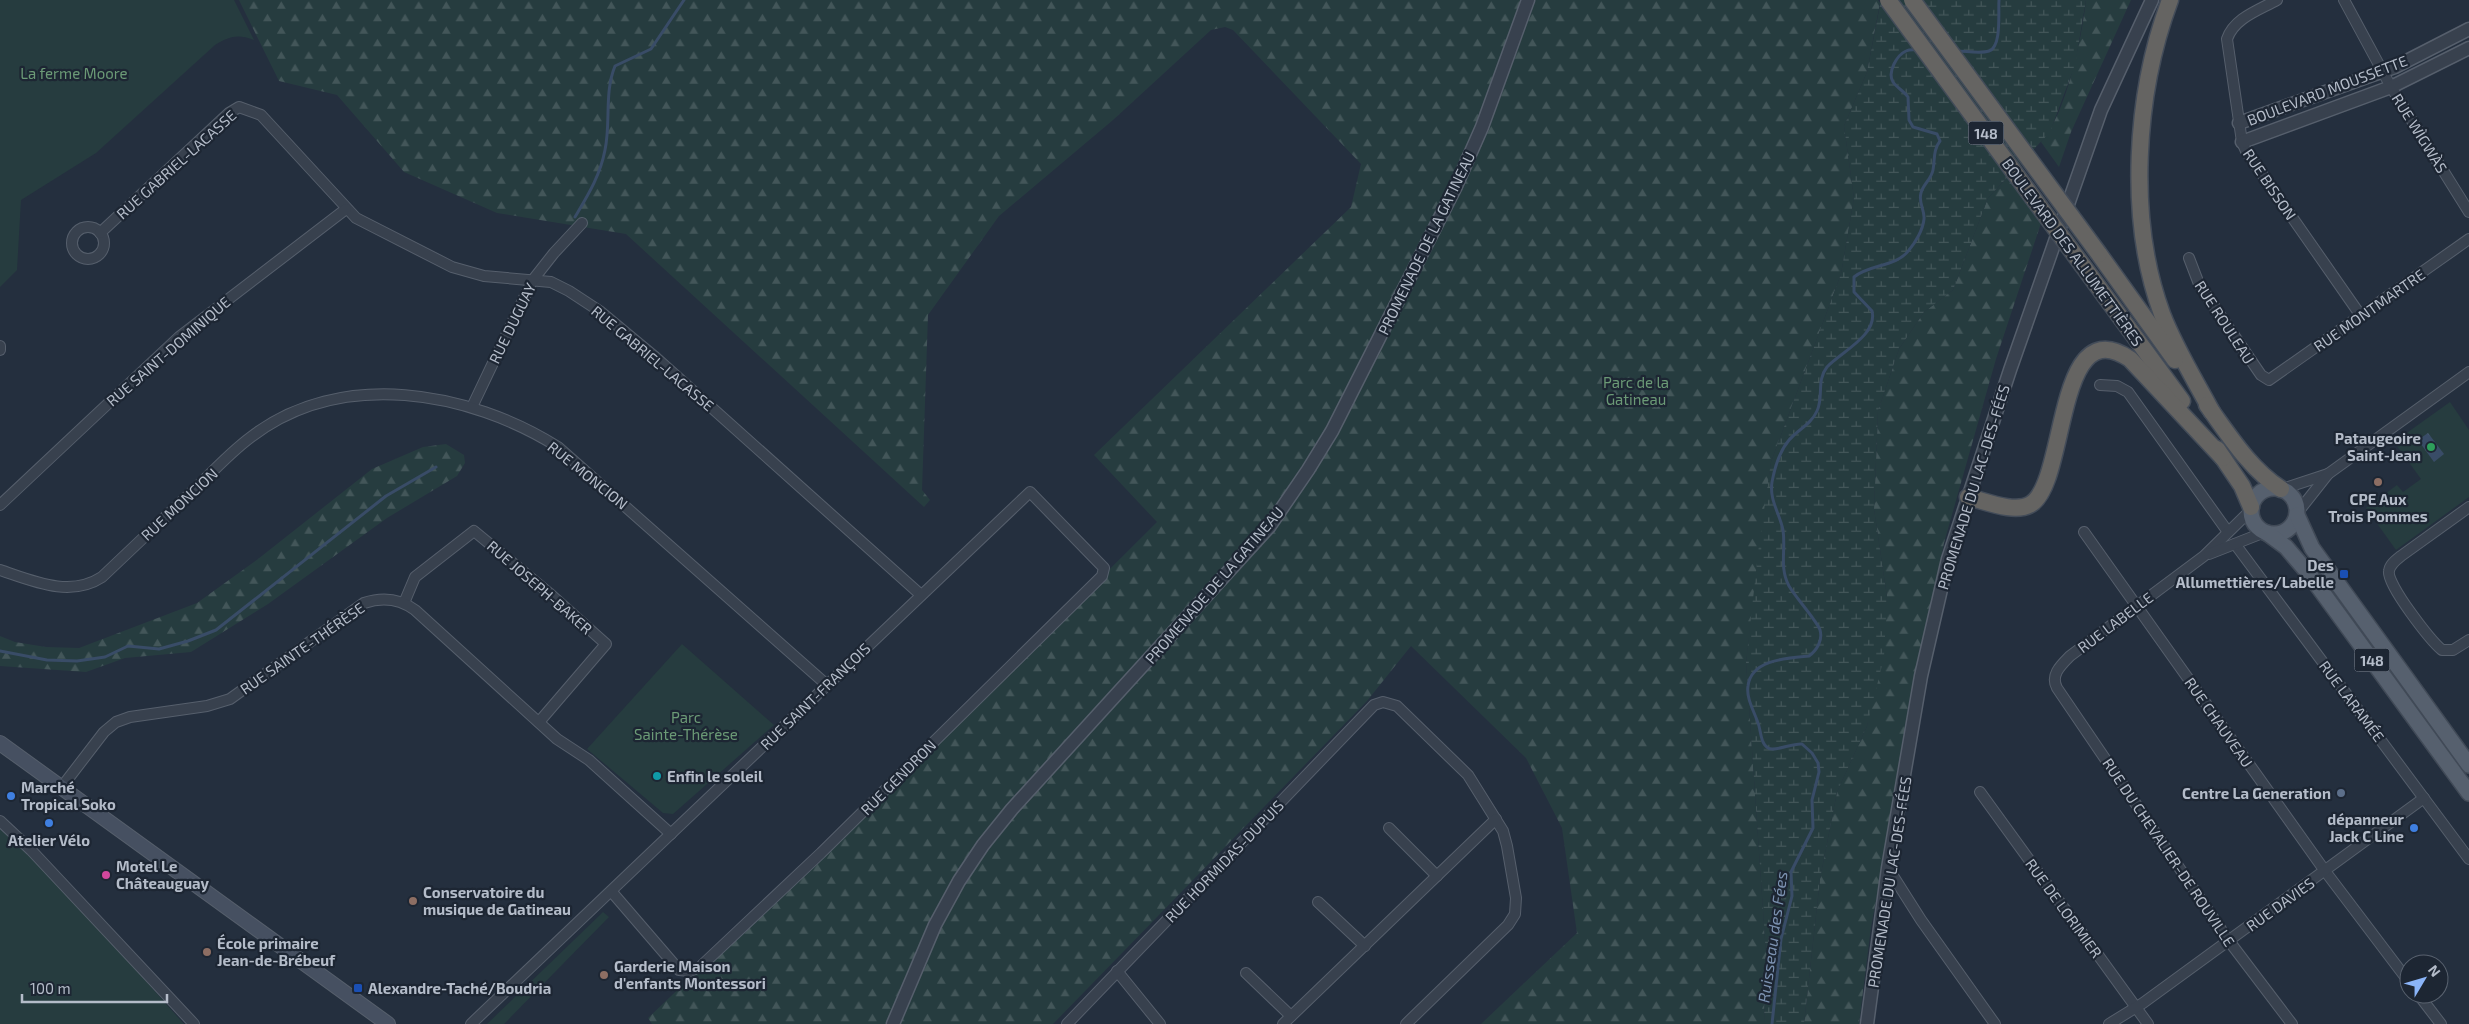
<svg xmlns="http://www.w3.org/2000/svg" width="2469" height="1024" font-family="'Exo 2',sans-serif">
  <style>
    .green { fill: #263c3f }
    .forest { fill: url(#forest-firs) }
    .wetland { fill: url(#wetland-marsh) }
    .water { fill: url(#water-ripples) }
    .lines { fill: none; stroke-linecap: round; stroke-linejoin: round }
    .stream { stroke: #394c67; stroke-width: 3 }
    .minor-casing { stroke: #565f6c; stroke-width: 12 }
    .tertiary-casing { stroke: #565f6c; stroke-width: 15 }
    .secondary-casing { stroke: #565f6c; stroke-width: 16 }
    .primary-casing { stroke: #414a57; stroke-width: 18 }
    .trunk-casing { stroke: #434c59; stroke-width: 19 }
    .minor { stroke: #38414e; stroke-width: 10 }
    .tertiary { stroke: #38414e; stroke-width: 12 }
    .secondary { stroke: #465061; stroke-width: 14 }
    .primary { stroke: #56606e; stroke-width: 15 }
    .trunk { stroke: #656462; stroke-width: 16 }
    .trunk-bridge-casing { stroke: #434c59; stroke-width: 19; stroke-linecap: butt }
    .trunk-bridge { stroke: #656462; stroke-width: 16 }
    .leisure-dot { fill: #2e9e5b; stroke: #1d2633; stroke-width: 2 }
    .education-dot { fill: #8d6e63; stroke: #1d2633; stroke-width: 2 }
    .transit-dot { fill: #1a4fb4; stroke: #1d2633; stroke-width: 2 }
    .culture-dot { fill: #0f9aa8; stroke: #1d2633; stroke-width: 2 }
    .service-dot { fill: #5c6f8a; stroke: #1d2633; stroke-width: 2 }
    .shop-dot { fill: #3f7fe0; stroke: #1d2633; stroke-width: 2 }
    .hotel-dot { fill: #d1479c; stroke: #1d2633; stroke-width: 2 }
    .labels { text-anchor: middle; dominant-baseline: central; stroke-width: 4.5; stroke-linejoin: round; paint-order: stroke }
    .shield { fill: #1d2633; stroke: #878f9c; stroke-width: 1 }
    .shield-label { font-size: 14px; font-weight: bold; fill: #b4bcc9 }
    .park-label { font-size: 15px; fill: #6b9a76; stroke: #1d2633 }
    .street-label { font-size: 15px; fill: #b4bcc9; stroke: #1d2633 }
    .poi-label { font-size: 15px; font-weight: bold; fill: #b4bcc9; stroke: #1d2633; text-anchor: start }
    .water-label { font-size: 16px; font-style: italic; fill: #7c92b1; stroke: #1d2633 }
  </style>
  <defs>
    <pattern id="forest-firs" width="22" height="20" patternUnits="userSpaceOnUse" patternTransform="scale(1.25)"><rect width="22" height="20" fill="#263c3f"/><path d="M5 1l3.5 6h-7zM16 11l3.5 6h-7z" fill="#435659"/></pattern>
    <pattern id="wetland-marsh" width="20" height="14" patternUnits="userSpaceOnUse" patternTransform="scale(1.25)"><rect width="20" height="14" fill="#263c3f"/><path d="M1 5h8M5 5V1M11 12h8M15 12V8" fill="none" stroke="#435659"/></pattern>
    <pattern id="water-ripples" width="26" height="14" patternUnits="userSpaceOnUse" patternTransform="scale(1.25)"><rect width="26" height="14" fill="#394c67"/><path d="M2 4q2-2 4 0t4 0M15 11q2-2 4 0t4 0" fill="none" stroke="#53647b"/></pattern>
  </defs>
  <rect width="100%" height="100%" fill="#242f3e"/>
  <g class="green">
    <path d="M0,0h234l20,40c-16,-6 -24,-4 -39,5l-119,108 -75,47 -4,70 -17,17z"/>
    <path d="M2450,402l19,28v67l-73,53 -30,-42 31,-23 6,7 18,-13 -27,-37z"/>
    <path d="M682,644l92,81 -101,89 -10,-1 -76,-64z"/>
    <path d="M0,829c67,58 125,129 184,195h-184z"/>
    <path d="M603,912l6,5 -105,107h-17z"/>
  </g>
  <g class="forest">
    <path d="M239,0h1639l2,3 -13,69 -23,54 10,72 -13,76 -70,188 -25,200 20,292 -2,70h-283l96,-91 -15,-105 -36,-70 -115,-112 -44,55 -314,323h-401l-4,-6 270,-258 239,-238 -63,-67 257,-248 10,-43 -128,-134 -8,-3 -14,3 -98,90 -114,96 -71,99 -6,175 8,10 -6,7 -298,-273 -129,-21 -93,-41 -67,-77 -58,-14z"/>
    <path d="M2086,0h45l-60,132 -12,35 -18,-25c25,-27 41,-105 45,-142z"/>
    <path d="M2009,176l33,44 -46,139 -52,184 -73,384 -12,97h-55l16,-145 17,-87 30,-66 20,-129 -13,-88 4,-98 21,-62 25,-37 29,-22 35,-92z"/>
    <path d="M446,444l18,11 1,8 -8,13 -70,42 -119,86 -77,48 -66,6 -39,14 -86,-6v-30l15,6 31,5 33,1 118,-45 61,-44 114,-90 51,-22z"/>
  </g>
  <path class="wetland" d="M1881,0h205l-11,65 -25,67 -62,66 -35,92 -29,22 -25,37 -21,62 -4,98 13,88 -3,60 -17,69 -30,66 -17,87 -16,145h-40l2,-70 -20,-292 13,-117 12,-83 70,-188 13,-76 -10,-72 23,-54z"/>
  <path class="water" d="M2428,433l16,21 -10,8 -16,-22z"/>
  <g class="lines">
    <g class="stream">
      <path d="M1957,51c9,0 23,3 32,0 13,-4 9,-39 10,-51"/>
      <path d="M575,217c13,-22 25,-41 30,-67 6,-28 -1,-57 10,-84l36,-17 33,-49"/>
      <path d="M0,651l47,9 30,1 28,-4 23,-11 31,3 29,-8 28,-11 170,-134 50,-29"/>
      <path d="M1772,1024l9,-85 11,-43 -1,-24 22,-44 -1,-28 7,-28 -1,-9 -6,-10 -10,-9c-10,-1 -27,8 -34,4 -8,-5 -7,-18 -10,-25 -4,-12 -12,-25 -10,-37 3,-27 41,-28 61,-30 8,-6 14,-16 11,-26 -3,-9 -24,-32 -31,-44 -10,-19 -3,-36 -6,-56 -3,-16 -14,-30 -11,-48 3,-16 9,-36 22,-47 9,-8 18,-13 23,-24 7,-15 -1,-30 10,-44 14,-15 51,-32 45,-56l-18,-19v-15c15,-13 43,-10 55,-27 6,-7 14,-20 15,-31 1,-9 -6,-16 -3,-26 2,-9 10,-13 12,-23 2,-11 0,-20 7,-29l-3,-7 -24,-7 -4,-7 -1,-23c-4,-6 -11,-9 -15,-15 -6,-10 4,-27 13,-31 4,-2 9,-1 13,-1"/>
    </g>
    <g class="minor-casing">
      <g id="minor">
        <path d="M2277,0c-18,10 -43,18 -50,39l15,103 4,9 115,165"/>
        <path d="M2344,0l47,87 78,125"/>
        <circle cx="88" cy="243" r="16"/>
        <path d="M100,233l129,-120 10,-6 22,8 95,103 96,49 32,9 67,6 18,9 32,21 53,44 267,239"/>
        <path d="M2189,258l10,26 62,91 8,5 200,-141"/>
        <path d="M0,346v4"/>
        <path d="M2100,385l17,1 11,6 100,140"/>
        <path d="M472,407l60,-126 22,-28 28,-30"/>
        <path d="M2282,489l46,-15"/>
        <path d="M0,505l179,-168 167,-128"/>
        <path d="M2469,507l-68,49c-5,4 -11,8 -12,15 -3,13 42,70 53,79h11l16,-10"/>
        <path d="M2251,510l-47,46 -134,100c-9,9 -20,19 -13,32l172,253 63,83"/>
        <path d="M2298,512l30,-38 141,-102"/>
        <path d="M2084,532l241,339 84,111"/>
        <path d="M2235,544l234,315"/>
        <path d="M2209,554l56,-22"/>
        <path d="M0,570c33,11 70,28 102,7 32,-30 64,-61 96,-91 17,-17 34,-35 53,-49 90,-69 218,-46 307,10l269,238"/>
        <path d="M404,603l11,-26 59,-46 75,62 57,51 -67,78"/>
        <path d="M61,788l43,-56 12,-10 14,-5 77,-11 23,-7 134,-96c18,-6 36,-4 51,7l142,129 32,21 82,74"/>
        <path d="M1980,792l168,232"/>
        <path d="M0,821l31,29 163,174"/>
        <path d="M1389,828l48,48"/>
        <path d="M1888,868l33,52 74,104"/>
        <path d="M1318,902l47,44"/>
        <path d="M1117,971l43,53"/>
        <path d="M1246,973l45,43"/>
        <path d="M2418,994l23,30"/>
        <path d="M471,1024l559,-532 74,76 -2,8 -281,277 -121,114 -10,4 -11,-1 -68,-79"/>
        <path d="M1067,1024l307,-319 9,-3 14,4 71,69 35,56 4,15 9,52 -1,16 -7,11 -102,99"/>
        <path d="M1283,1024l213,-205"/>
        <path d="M2109,1024l34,-21 281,-205"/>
      </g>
    </g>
    <g class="tertiary-casing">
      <g id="tertiary">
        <path d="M2239,123l156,-56 74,-38"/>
        <path d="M2242,142l149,-55 78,-39"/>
        <path d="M893,1024l42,-99 24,-44 24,-36 29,-36 257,-282 39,-57 24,-39 124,-245 26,-59 46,-127"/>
        <path d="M1867,1024l21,-156 33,-192 27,-117 62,-189 91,-260 51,-110"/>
      </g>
    </g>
    <g class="secondary-casing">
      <path id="secondary" d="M0,743l388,281"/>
    </g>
    <g class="primary-casing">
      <g id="primary">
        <circle cx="2274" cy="511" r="23"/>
        <path d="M2297,515l15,33 157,217"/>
        <path d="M2267,533l19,14 23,27 160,219"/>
      </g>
    </g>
    <g class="trunk-casing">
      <g id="trunk">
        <path d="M2170,0c-35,94 -43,219 -8,314 13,34 33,66 50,98"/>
        <path d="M2099,254l76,106"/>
        <path d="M2083,266l99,135"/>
        <path d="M2207,405c22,30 42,63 74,84"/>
        <path d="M2217,449l25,37 9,21"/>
        <path d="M1968,497c17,4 47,17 63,7 37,-23 24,-196 99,-145l93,99"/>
      </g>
    </g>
    <use href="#minor" class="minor"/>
    <use href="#tertiary" class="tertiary"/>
    <use href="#secondary" class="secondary"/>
    <use href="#primary" class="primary"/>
    <use href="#trunk" class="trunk"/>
    <g class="trunk-bridge-casing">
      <g id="trunk-bridge">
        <path d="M1888,0l195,266"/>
        <path d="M1912,0l187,254"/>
      </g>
    </g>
    <use href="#trunk-bridge" class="trunk-bridge"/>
  </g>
  <circle class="leisure-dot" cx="2431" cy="447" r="5"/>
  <g class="education-dot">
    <circle cx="2378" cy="482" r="5"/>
    <circle cx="413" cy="901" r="5"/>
    <circle cx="207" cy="952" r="5"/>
    <circle cx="604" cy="975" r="5"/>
  </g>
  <g class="transit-dot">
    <rect x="2339" y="569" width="10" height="10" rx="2.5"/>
    <rect x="353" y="983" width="10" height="10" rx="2.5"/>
  </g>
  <circle class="culture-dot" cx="657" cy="776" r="5"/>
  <circle class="service-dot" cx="2341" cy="793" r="5"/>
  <g class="shop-dot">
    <circle cx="11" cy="796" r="5"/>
    <circle cx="49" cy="823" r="5"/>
    <circle cx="2414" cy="828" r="5"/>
  </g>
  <circle class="hotel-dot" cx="106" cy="875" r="5"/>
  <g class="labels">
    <g class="shield">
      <rect x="1968.5" y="121.5" width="35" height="23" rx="4"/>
      <rect x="2354.5" y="648.5" width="35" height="23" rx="4"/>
    </g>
    <g class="shield-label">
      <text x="1986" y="133">148</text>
      <text x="2372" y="660">148</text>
    </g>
    <g class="park-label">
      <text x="74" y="73">La ferme Moore</text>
      <text x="1636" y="382">Parc de la<tspan x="1636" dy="17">Gatineau</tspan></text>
      <text x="686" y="717">Parc<tspan x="686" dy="17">Sainte-Thérèse</tspan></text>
    </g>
    <g class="street-label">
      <text transform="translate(2327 90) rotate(-21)">BOULEVARD MOUSSETTE</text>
      <text transform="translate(2420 133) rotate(58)">RUE WÌGWÀS</text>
      <text transform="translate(176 164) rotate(-42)">RUE GABRIEL-LACASSE</text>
      <text transform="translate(2270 184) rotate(56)">RUE BISSON</text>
      <text transform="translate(1426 243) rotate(-64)">PROMENADE DE LA GATINEAU</text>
      <text transform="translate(2073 252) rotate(54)">BOULEVARD DES ALLUMETTIÈRES</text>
      <text transform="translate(2369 310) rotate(-35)">RUE MONTMARTRE</text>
      <text transform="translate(2225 322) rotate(57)">RUE ROULEAU</text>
      <text transform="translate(512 323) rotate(-64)">RUE DUGUAY</text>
      <text transform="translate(168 351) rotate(-41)">RUE SAINT-DOMINIQUE</text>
      <text transform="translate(653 358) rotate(40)">RUE GABRIEL-LACASSE</text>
      <text transform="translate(588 475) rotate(39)">RUE MONCION</text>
      <text transform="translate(1973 487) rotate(-73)">PROMENADE DU LAC-DES-FÉES</text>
      <text transform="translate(179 504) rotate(-43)">RUE MONCION</text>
      <text transform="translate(1214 585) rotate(-49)">PROMENADE DE LA GATINEAU</text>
      <text transform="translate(540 587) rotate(41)">RUE JOSEPH-BAKER</text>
      <text transform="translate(2115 622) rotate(-37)">RUE LABELLE</text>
      <text transform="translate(302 648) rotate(-35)">RUE SAINTE-THÉRÈSE</text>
      <text transform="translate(815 696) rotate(-44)">RUE SAINT-FRANÇOIS</text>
      <text transform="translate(2352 701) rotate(53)">RUE LARAMÉE</text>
      <text transform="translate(2219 722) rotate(55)">RUE CHAUVEAU</text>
      <text transform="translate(898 777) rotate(-45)">RUE GENDRON</text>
      <text transform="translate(2169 852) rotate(56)">RUE DU CHEVALIER-DE ROUVILLE</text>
      <text transform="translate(1224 861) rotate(-46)">RUE HORMIDAS-DUPUIS</text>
      <text transform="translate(1889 882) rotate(-81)">PROMENADE DU LAC-DES-FÉES</text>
      <text transform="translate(2280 904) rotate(-36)">RUE DAVIES</text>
      <text transform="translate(2064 908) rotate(54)">RUE DE LORIMIER</text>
    </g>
    <g class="poi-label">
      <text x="2421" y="438" text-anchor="end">Pataugeoire<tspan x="2421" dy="17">Saint-Jean</tspan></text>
      <text x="2378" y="499" text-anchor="middle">CPE Aux<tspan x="2378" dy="17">Trois Pommes</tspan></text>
      <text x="2334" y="565" text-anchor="end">Des<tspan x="2334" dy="17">Allumettières/Labelle</tspan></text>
      <text x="667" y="776">Enfin le soleil</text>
      <text x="21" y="787">Marché<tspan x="21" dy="17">Tropical Soko</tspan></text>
      <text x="2331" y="793" text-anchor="end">Centre La Generation</text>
      <text x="2404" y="819" text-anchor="end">dépanneur<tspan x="2404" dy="17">Jack C Line</tspan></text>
      <text x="49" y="840" text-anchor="middle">Atelier Vélo</text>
      <text x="116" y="866">Motel Le<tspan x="116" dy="17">Châteauguay</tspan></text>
      <text x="423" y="892">Conservatoire du<tspan x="423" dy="17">musique de Gatineau</tspan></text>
      <text x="217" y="943">École primaire<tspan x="217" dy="17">Jean-de-Brébeuf</tspan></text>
      <text x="614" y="966">Garderie Maison<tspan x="614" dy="17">d'enfants Montessori</tspan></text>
      <text x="368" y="988">Alexandre-Taché/Boudria</text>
    </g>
    <g class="water-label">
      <text transform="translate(1772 937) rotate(-82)">Ruisseau des Fées</text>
    </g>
  </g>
  <g transform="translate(2424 979) rotate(52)"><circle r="24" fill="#1d2633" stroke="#59626f"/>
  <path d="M0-4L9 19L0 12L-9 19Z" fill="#8ab4f8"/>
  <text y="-8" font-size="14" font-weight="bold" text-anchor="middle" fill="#b4bcc9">N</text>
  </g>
  <path d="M22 994v8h145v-8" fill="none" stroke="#b4bcc9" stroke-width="2.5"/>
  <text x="30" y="994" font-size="15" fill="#b4bcc9" stroke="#1d2633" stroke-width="4" paint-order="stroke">100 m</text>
</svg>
